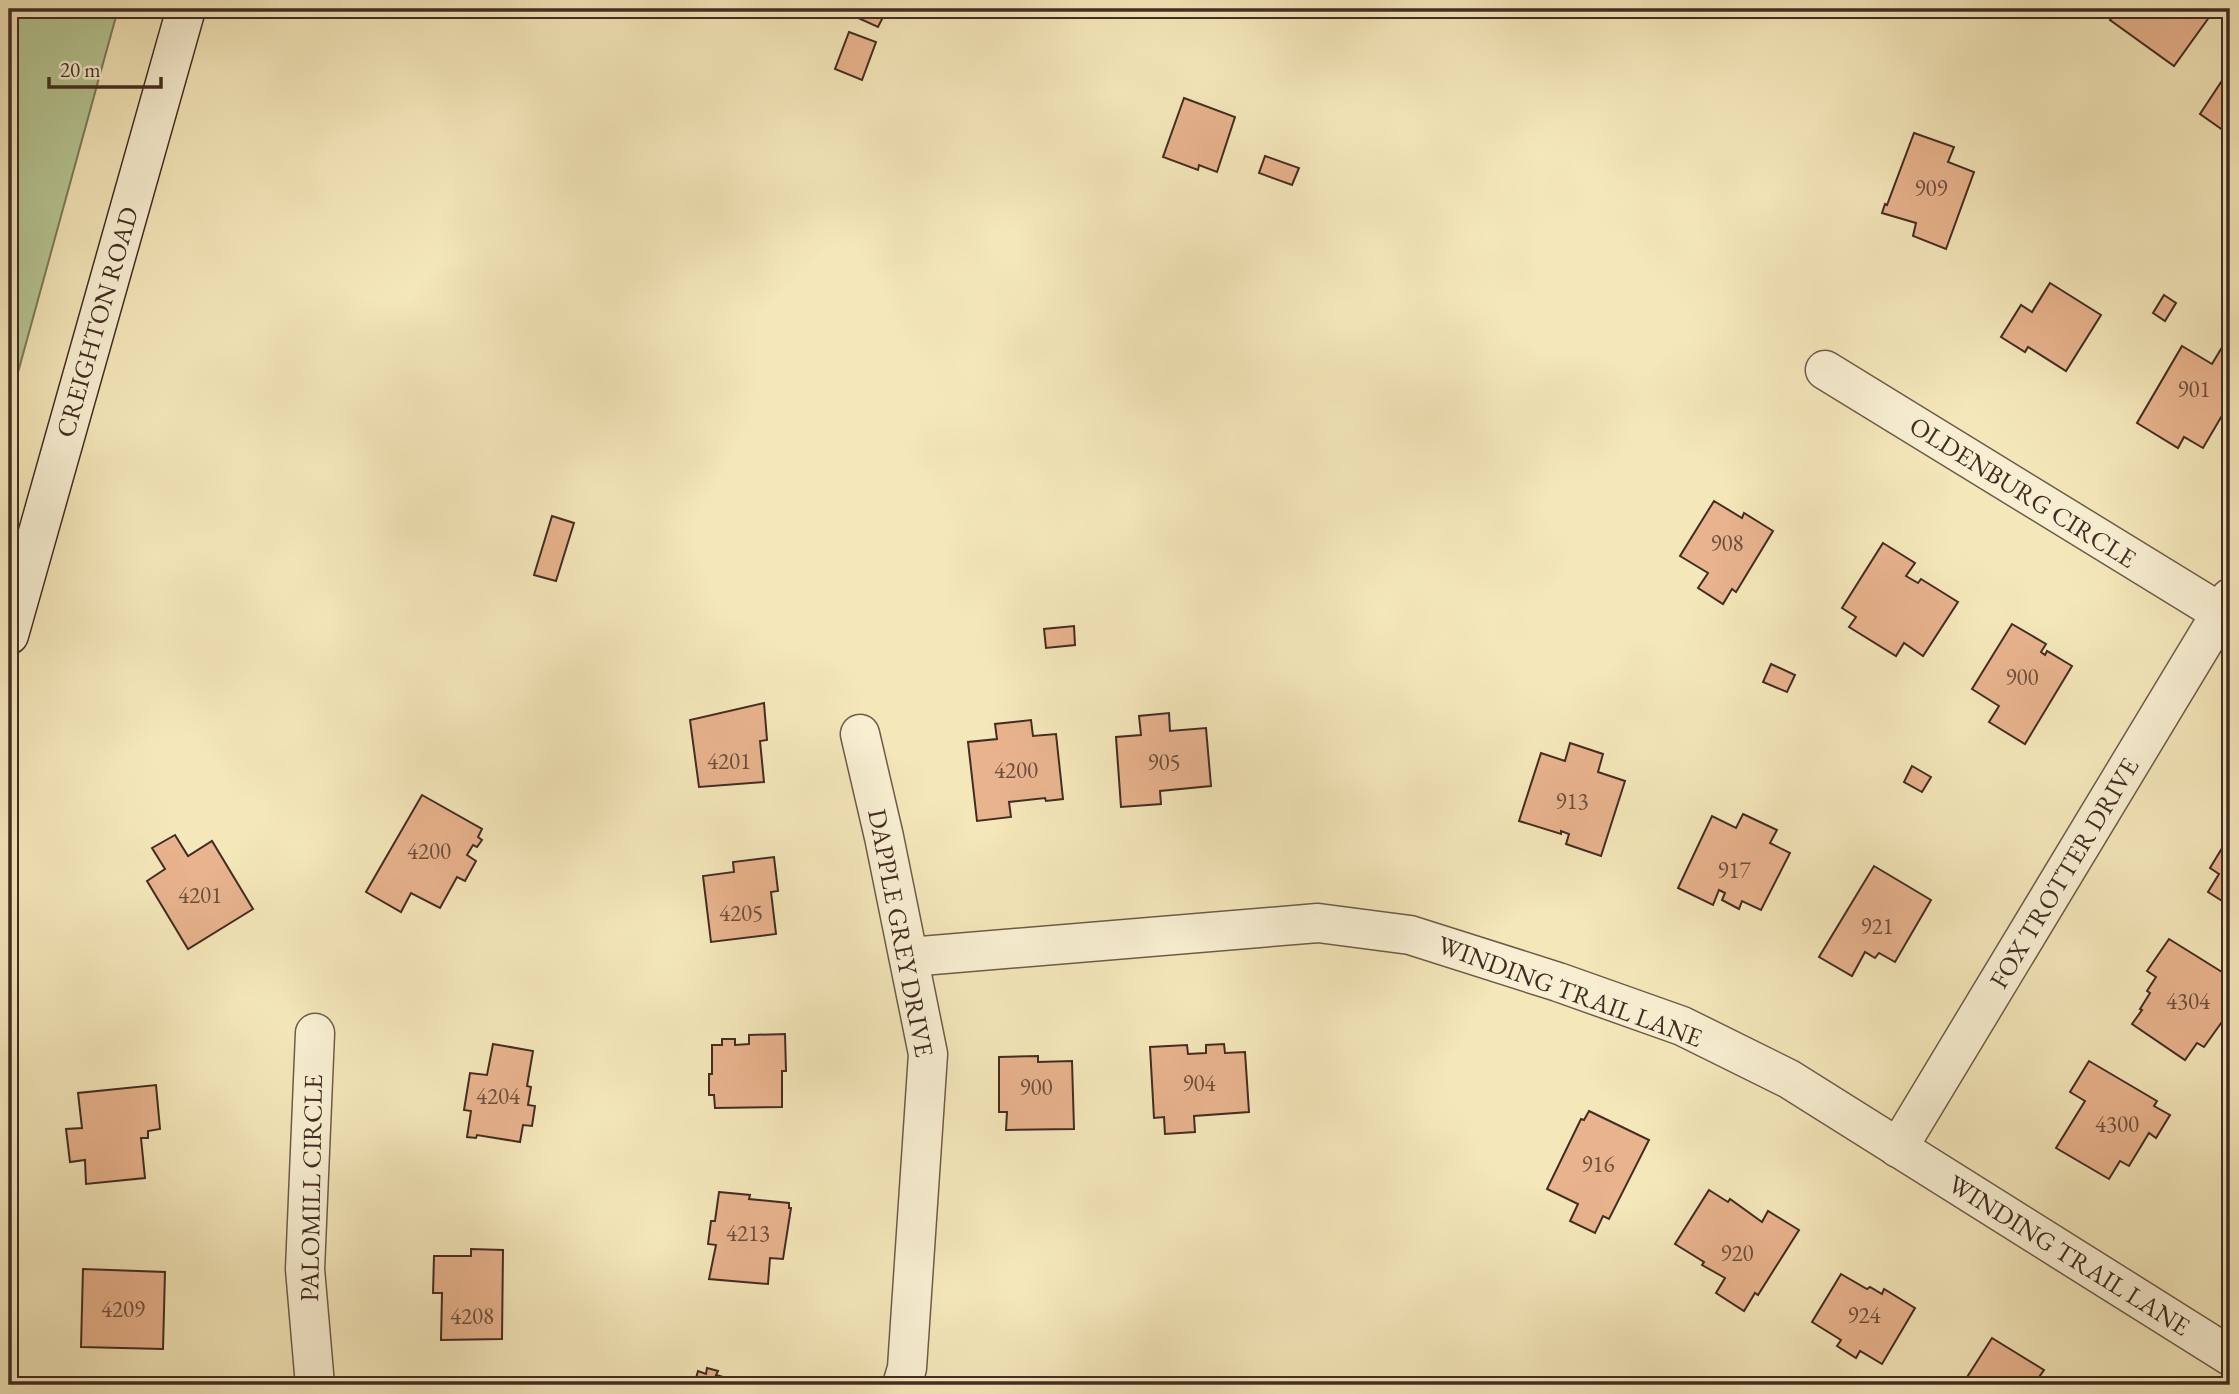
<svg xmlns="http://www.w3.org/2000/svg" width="2239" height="1394" font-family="'EB Garamond',serif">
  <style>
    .green { fill: #b6c794; stroke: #7c7a5c; stroke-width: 2 }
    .building { fill: #e8b38d; stroke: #432c23; stroke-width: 2 }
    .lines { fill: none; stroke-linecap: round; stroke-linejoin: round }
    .minor-casing { stroke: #6f5b49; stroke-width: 41 }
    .secondary-casing { stroke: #432c23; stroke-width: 41 }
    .minor { stroke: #f8efd2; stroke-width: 38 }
    .secondary { stroke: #f8efd2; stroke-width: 38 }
    .labels { text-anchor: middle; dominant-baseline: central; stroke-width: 7; stroke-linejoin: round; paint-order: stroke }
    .number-label { font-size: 23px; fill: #6c4e3e }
    .street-label { font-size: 26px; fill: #432c23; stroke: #f8efd2 }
  </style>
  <rect width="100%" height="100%" fill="#f4e7ba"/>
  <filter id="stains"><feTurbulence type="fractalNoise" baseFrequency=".00286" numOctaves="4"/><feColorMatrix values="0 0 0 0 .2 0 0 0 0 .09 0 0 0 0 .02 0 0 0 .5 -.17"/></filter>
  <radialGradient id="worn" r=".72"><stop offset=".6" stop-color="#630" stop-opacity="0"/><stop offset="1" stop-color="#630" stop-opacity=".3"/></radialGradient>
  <path class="green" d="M9,9h109l-109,396z"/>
  <g class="building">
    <path d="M860,9h27l-9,18 -22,-10z"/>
    <path d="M2118,9h97l-41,57 -64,-46z"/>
    <path d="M849,32l27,10 -14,38 -27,-11z"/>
    <path d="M2229,70l1,1v64l-30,-21z"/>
    <path d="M1184,98l51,19 -18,55 -18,-7 -1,5 -35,-13z"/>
    <path d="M1914,133l40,14 -6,15 26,10 -28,77 -33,-13 3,-13 -34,-10 3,-9 2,1z"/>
    <path d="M1265,156l34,12 -7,17 -33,-12z"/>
    <path d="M2050,283l51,32 -35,56 -38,-24 -3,5 -24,-15 20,-32 11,7z"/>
    <path d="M2164,295l12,8 -11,18 -12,-8z"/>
    <path d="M2182,346l30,18 9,-15 9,6v47l-27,46 -19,-11 -6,11 -41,-25z"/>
    <path d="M1714,501l28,17 2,-5 29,18 -37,61 -4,-3 -9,15 -25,-16 10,-15 -28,-17z"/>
    <path d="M552,516l22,7 -18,58 -22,-6z"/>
    <path d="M1883,543l32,20 -9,13 12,7 3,-4 37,23 -35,54 -19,-13 -8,13 -47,-29 7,-10 -14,-9z"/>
    <path d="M2012,624l34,20 -5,8 4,3 2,-4 25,15 -47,78 -36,-22 10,-16 -27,-17z"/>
    <path d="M1074,626l1,19 -29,3 -2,-19z"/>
    <path d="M1771,664l24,11 -8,17 -24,-10z"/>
    <path d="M764,703l3,37 -7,1 4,41 -65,5 -9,-67z"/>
    <path d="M1169,713l1,18 36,-3 5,58 -51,5 1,13 -40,3 -5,-70 25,-2 -2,-19z"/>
    <path d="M1031,720l2,16 23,-2 7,65 -17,2 -1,-3 -36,4 2,15 -34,4 -9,-79 29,-3 -2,-15z"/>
    <path d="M1570,743l33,11 -5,18 27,9 -24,75 -35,-12 3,-10 -8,-3v3l-42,-13 22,-68 24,8z"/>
    <path d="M1912,766l19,11 -9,15 -18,-10z"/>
    <path d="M422,795l60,34 -4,8 4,3 -5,7 -4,-2 -6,10 9,6 -11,20 -8,-4 -17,31 -29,-15 -10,19 -35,-20z"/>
    <path d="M1743,814l34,16 -7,13 20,10 -29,57 -19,-9 -3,8 -17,-9 3,-7 -6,-3 -6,15 -35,-17 34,-72 24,12z"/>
    <path d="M175,835l13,21 24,-15 41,68 -65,40 -41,-68 18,-12 -13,-21z"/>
    <path d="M2230,835v71l-22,-14 11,-18 -9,-6z"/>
    <path d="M774,857l4,34 -7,1 5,42 -65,8 -8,-66 31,-4 -1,-10z"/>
    <path d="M1874,866l57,34 -36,62 -16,-9 -4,5 -10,-6 -13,24 -33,-19z"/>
    <path d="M2169,939l61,38v46l-6,-4 -20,28 -7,-4 -12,17 -53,-36 10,-14 -2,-1 10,-16 -3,-2 9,-14 -9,-6z"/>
    <path d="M785,1034l1,37h-4v36l-67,1 -1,-13h-5v-21h3v-29h10v-6h13v6l14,-1v-9z"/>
    <path d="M493,1044l40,7 -6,35 4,1 -3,18 7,1 -3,20 -9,-1 -3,17 -43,-7 -1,3 -9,-1 4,-26 -7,-1 6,-37 17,2z"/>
    <path d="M1224,1044l1,9 20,-1 4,60 -55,4 1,16 -30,2 -1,-17 -10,1 -4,-71 37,-2 1,9 18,-1v-8z"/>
    <path d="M1038,1056v6l34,-1 2,68 -68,1 1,-18h-8v-55z"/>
    <path d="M2089,1061l68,40 -3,5 16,9 -14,23 -7,-5 -20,33 -9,-5 -11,18 -53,-31 29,-47 -15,-9z"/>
    <path d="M156,1085l4,44 -12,2v7h-7l4,40 -59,6 -1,-24 -15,2 -4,-33 16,-1 -4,-35z"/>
    <path d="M1589,1111l60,29 -40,79 -6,-3 -8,17 -25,-12 8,-17 -31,-15 34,-70 3,1z"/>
    <path d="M1709,1190l19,12 2,-3 32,23 6,-11 31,19 -41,65 -3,-2 -11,18 -28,-18 9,-15 -23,-13 2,-3 -29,-18z"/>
    <path d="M719,1192l31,3 -1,4 40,4v5h2l-8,51 -13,-1 -2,26 -59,-5 7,-34 -8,-1 3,-23h4z"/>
    <path d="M471,1249l32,1 -1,89 -61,1 1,-47h-9l1,-37h37z"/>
    <path d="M83,1269l82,3 -2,77 -82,-2z"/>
    <path d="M1841,1274l26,15 3,-2 12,7 2,-5 31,19 -33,56 -22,-13 -4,7 -19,-12 4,-6 -29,-18z"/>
    <path d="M1992,1338l52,32 -7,10 9,5h-84z"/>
    <path d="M707,1368l11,3 -2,4 36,10h-58l4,-14 8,3z"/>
  </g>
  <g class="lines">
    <g class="minor-casing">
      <g id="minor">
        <path d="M1825,370l396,243"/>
        <path d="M860,734l24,103 44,217 -21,314 -5,17"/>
        <path d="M909,957l409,-34 92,12 148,47 124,44 107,53 441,277"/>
        <path d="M315,1033l-10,236 10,116"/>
        <path d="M1898,1148l332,-550"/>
      </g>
    </g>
    <g class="secondary-casing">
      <path id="secondary" d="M9,635l177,-626"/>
    </g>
    <use href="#minor" class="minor"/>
    <use href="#secondary" class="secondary"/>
  </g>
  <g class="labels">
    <g class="number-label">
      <text x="1931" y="188">909</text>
      <text x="2194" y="389">901</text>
      <text x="1727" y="543">908</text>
      <text x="2022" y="677">900</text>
      <text x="729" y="761">4201</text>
      <text x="1164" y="762">905</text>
      <text x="1016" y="770">4200</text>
      <text x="1572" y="801">913</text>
      <text x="429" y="851">4200</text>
      <text x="1734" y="870">917</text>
      <text x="200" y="895">4201</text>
      <text x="741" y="913">4205</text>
      <text x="1877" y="926">921</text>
      <text x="2188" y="1001">4304</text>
      <text x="1199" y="1083">904</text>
      <text x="1036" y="1087">900</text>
      <text x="498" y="1096">4204</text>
      <text x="2117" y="1124">4300</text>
      <text x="1598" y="1164">916</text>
      <text x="748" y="1233">4213</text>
      <text x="1737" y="1253">920</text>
      <text x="123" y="1309">4209</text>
      <text x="1864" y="1315">924</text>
      <text x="472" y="1316">4208</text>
    </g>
    <g class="street-label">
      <text transform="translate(97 322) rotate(-74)">CREIGHTON ROAD</text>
      <text transform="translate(2023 492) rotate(32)">OLDENBURG CIRCLE</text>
      <text transform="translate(2064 873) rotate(-59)">FOX TROTTER DRIVE</text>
      <text transform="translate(901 933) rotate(79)">DAPPLE GREY DRIVE</text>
      <text transform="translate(1570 991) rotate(20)">WINDING TRAIL LANE</text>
      <text transform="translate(311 1188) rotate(-89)">PALOMILL CIRCLE</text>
      <text transform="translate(2069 1255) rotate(32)">WINDING TRAIL LANE</text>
    </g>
  </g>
  <rect width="2239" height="1394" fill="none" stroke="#f4e7ba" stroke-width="35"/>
  <rect x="10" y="10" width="2218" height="1373" fill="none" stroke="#432c23" stroke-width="3.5"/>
  <rect x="18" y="18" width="2204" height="1359" fill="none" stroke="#432c23" stroke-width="2"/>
  <path d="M49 77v10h112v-10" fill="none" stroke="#432c23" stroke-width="3.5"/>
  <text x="60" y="77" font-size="21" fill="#432c23" stroke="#f8efd2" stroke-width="5" paint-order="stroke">20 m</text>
  <rect width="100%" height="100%" filter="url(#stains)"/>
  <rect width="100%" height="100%" fill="url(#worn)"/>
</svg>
